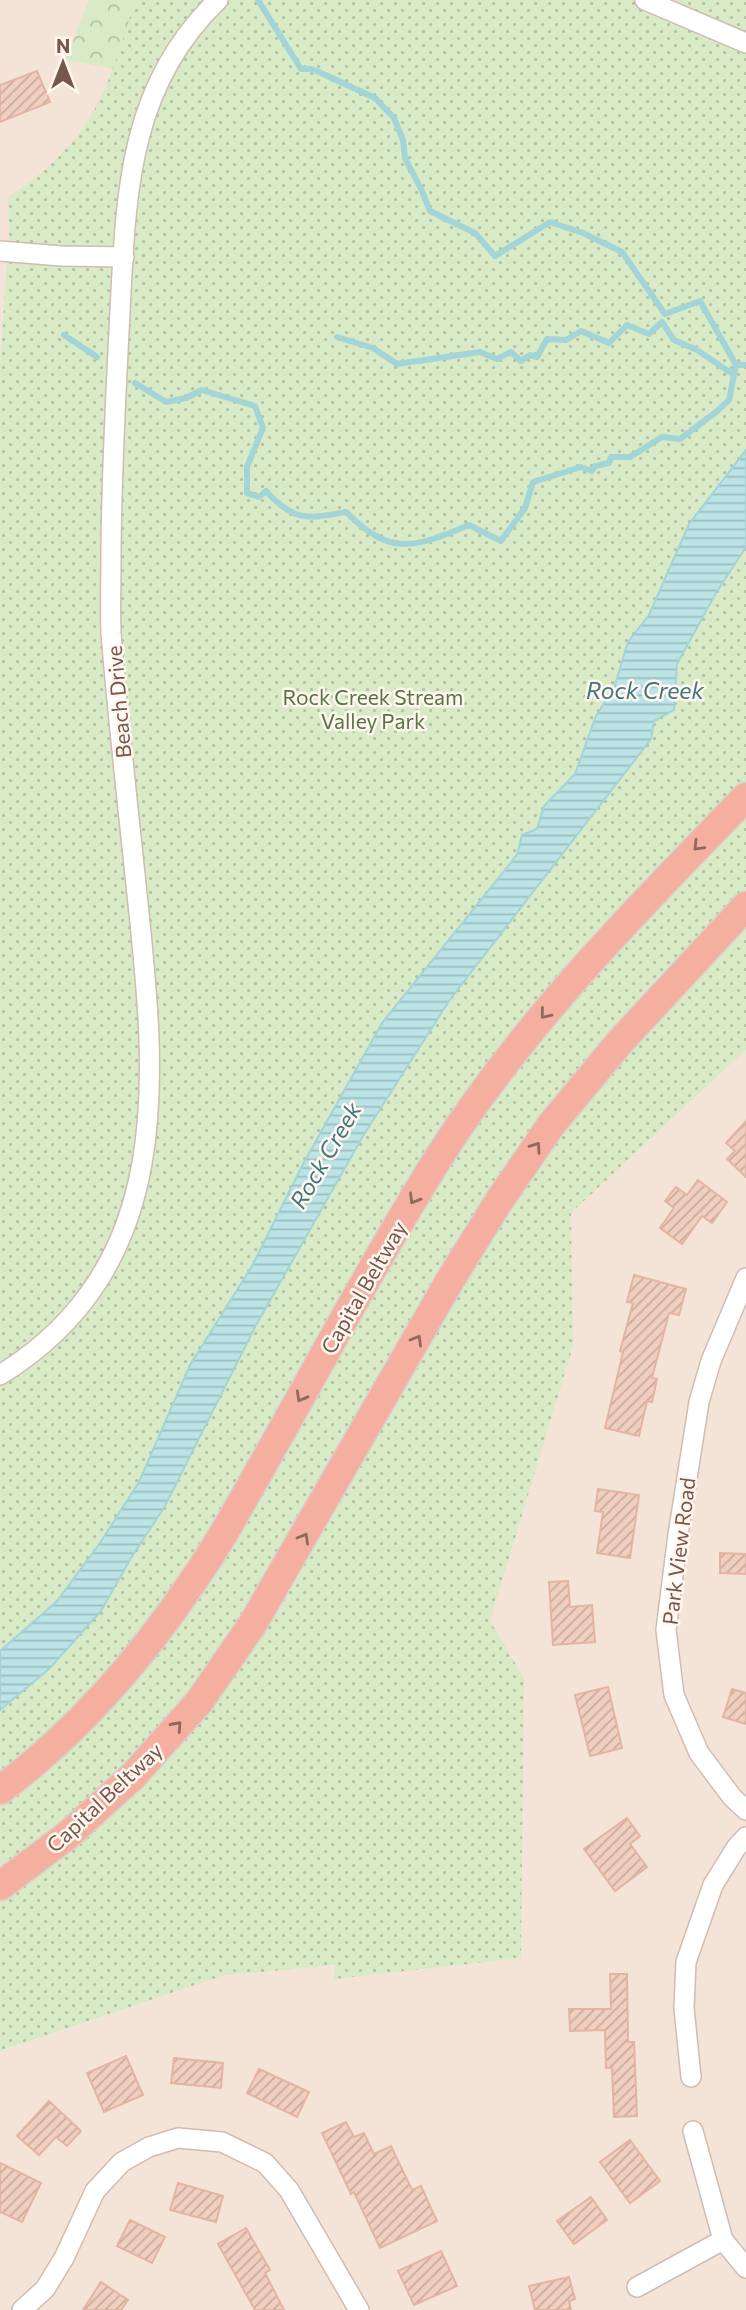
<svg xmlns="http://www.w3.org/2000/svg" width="746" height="2310" font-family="Commissioner,sans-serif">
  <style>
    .residential { fill: #f4e4d7 }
    .forest { fill: url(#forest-crowns) }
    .park { fill: url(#park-dots) }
    .water { fill: url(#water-rules); stroke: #a3d4d8; stroke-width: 2 }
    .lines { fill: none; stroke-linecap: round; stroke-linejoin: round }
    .stream { stroke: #a3d4d8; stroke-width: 6 }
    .building { fill: url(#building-hatch); stroke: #e4b4a1; stroke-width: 2 }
    .minor-casing { stroke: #d0bcb0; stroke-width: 22 }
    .highway-casing { stroke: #d9d0cd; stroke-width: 31 }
    .minor { stroke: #fff; stroke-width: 19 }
    .highway { stroke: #f5afa0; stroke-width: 28 }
    .oneway { stroke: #8f695d }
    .labels { text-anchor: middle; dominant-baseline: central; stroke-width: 5; stroke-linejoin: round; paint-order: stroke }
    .park-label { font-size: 21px; fill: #567641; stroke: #fff7ef }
    .street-label { font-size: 21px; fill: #76574c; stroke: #fff7ef }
    .water-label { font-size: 23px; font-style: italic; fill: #40767c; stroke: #fff7ef }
  </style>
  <defs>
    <pattern id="forest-crowns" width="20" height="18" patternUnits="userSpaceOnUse" patternTransform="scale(1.75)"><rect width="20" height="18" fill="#d8eac6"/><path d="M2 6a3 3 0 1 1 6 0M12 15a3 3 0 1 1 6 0" fill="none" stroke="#b4c0a3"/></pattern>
    <pattern id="park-dots" width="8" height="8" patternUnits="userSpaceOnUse" patternTransform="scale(1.75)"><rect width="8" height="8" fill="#d8eac6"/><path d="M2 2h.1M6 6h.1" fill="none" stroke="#b4c0a3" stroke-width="1.8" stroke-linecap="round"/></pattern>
    <pattern id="water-rules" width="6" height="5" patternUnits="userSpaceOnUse" patternTransform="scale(1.75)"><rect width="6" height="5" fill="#bce4e6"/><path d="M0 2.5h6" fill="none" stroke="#9dbcbd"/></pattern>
    <pattern id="building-hatch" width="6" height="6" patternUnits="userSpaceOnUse" patternTransform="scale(1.75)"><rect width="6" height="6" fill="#f1cfc0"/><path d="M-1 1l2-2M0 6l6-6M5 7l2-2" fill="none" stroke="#c8ab9e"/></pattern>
  </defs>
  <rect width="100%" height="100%" fill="#fcf3e8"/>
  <g class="residential">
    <path d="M0,0h121l-2,50 -33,113 -86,542z"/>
    <path d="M746,1050v1260h-746v-259l222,-75 114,-11 154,-344 81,-408z"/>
  </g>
  <path class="forest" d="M89,0h96l-53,72 -66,-12z"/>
  <path class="park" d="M135,0h611v1050l-175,163 2,133 -83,275 34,57 -3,280 -187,21 1,-14 -113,11 -222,75v-1685l9,-135 -1,-34c84,-54 100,-106 127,-197z"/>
  <path class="water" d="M746,450v97l-30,46 -39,71 -3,46 -20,11 -3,18 -202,262 -86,135 -108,191 -90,179 -34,52 -30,53 -51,57 -50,42v-59l57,-50 43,-58 39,-61 51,-117 62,-99 51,-102 79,-141 135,-168 5,-20 15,-6 7,-23 31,-32 21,-58 18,-28 14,-46 21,-27 40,-91z"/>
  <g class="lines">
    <g class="stream">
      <path d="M258,0l43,69h10l8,3 56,26 19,20 9,22 2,18 17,33 8,20 45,22 20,23 55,-34 33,11 39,19 43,62 35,-13 36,64h10"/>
      <path d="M64,335l33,22"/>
      <path d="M337,337l36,11 24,16 83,-12 17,7 14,-7 10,9 9,-6 7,2 10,-18 19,1 15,-9 28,12 18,-18 22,9 13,-12 12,18 23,10 37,25"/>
      <path d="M135,383l31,19 20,-4 16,-8 53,16 8,22 -16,39v26l12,4 7,-6c28,31 41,28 80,21 45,45 68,36 123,13l32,16 24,-33 8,-26 48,-15 11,4 3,-5 14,-3 2,-6h19l32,-20 18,2 36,-27 13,-12 7,-35"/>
    </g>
  </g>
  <g class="building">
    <path d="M37,71l13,31 -50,20v-37z"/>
    <path d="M746,1121v56l-19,-18 8,-8 -9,-8z"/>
    <path d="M698,1180l29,22 -15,21 -10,-7 -20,28 -22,-16 14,-20 -9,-7 11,-14 11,8z"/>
    <path d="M634,1275l52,14 -7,26 -10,-2 -17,65 5,1 -5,23 -5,-1 -8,35 -34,-8 18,-76 -3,-1 13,-48 -6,-1z"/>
    <path d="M598,1489l41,6 -9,63 -33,-5 6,-41 -8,-1z"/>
    <path d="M720,1553l26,1v20l-26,-1z"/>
    <path d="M568,1581l2,26 22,-2 3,37 -42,3 -4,-63z"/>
    <path d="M608,1687l14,61 -32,8 -15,-61z"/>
    <path d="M732,1689l14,4v31l-23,-7z"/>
    <path d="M627,1818l13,18 -10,8 17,23 -32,24 -31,-42z"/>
    <path d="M610,1974h17l1,68h6l3,74 -23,1 -2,-49h-6l-1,-38 -35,1 -1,-22h42z"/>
    <path d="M126,2056l17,39 -39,17 -17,-39z"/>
    <path d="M174,2058l49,5 -2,25 -50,-5z"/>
    <path d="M259,2069l50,23 -12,25 -50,-24z"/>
    <path d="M49,2101l32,30 -14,15 -11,-9 -17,18 -22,-19z"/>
    <path d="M346,2122l8,15 10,-4 10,21 17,-8 21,44 9,-4 16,35 -57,27 -26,-56 -3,2 -29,-61z"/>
    <path d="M630,2140l30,41 -30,22 -30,-41z"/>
    <path d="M0,2163l41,20 -19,39 -22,-10z"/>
    <path d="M178,2183l45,13 -7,26 -46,-12z"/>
    <path d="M591,2197l16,23 -33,24 -17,-23z"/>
    <path d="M130,2220l35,17 -13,26 -35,-17z"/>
    <path d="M246,2228l24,42 -5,3 19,37h-29l-37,-66z"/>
    <path d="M441,2251l16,35 -43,19 -16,-34z"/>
    <path d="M569,2277l6,22 -6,2 2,9h-36l-6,-24z"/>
    <path d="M101,2282l27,18 -7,10h-38z"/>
  </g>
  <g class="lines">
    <g class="minor-casing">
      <g id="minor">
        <path d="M645,0l101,43"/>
        <path d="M0,251l61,5 63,1"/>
        <path d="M746,1278l-35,83 -12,41 -21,133 -12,95 8,65 25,58 33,44 14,13"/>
        <path d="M0,1375c178,-110 156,-300 137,-481 -9,-87 -19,-174 -26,-261 -1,-25 0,-49 0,-73 0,-83 5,-166 9,-249 6,-116 8,-225 98,-311"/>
        <path d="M691,2077l-7,-69 2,-46 27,-77 23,-37 10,-11"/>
        <path d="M693,2131l30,109 23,28"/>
        <path d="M637,2287l86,-47"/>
        <path d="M22,2310l23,-21 19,-31 31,-67 27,-29 27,-15 29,-9 44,4 43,21 24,27 70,120"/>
      </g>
    </g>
    <g class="highway-casing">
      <g id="highway">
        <path d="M0,1790c75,-56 139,-129 191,-206 35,-50 63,-105 93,-157 50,-90 99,-180 153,-267 85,-135 199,-250 309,-363"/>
        <path d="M0,1886l68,-51 65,-59 66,-74 53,-77 197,-343 50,-81 52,-76 68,-82 127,-137"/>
      </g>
    </g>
    <use href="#minor" class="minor"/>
    <use href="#highway" class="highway"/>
  </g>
  <defs><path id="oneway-chevron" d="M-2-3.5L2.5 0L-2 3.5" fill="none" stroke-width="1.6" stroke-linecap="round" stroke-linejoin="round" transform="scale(1.75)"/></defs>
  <g class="oneway">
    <use href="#oneway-chevron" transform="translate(698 846) rotate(134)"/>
    <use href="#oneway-chevron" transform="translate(545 1014) rotate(129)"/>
    <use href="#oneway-chevron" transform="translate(536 1147) rotate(-55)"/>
    <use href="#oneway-chevron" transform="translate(414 1199) rotate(121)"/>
    <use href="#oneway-chevron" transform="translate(417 1340) rotate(-60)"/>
    <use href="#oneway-chevron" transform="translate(301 1397) rotate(119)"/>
    <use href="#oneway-chevron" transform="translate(304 1538) rotate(-60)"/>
    <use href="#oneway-chevron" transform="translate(177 1726) rotate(-48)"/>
  </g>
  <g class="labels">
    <g class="park-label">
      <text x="373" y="696">Rock Creek Stream<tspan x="373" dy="24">Valley Park</tspan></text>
    </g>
    <g class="street-label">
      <text transform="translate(118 702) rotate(-95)">Beach Drive</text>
      <text transform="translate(363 1287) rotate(-60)">Capital Beltway</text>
      <text transform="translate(678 1551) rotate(-83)">Park View Road</text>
      <text transform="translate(104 1797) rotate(-43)">Capital Beltway</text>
    </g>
    <g class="water-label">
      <text x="645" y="690">Rock Creek</text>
      <text transform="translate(325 1155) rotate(-60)">Rock Creek</text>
    </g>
  </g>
  <g transform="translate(63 63)" stroke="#fff7ef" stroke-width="5" paint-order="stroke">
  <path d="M0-5L12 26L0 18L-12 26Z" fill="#76574c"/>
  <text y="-10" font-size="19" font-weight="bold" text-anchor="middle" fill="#76574c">N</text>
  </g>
</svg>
